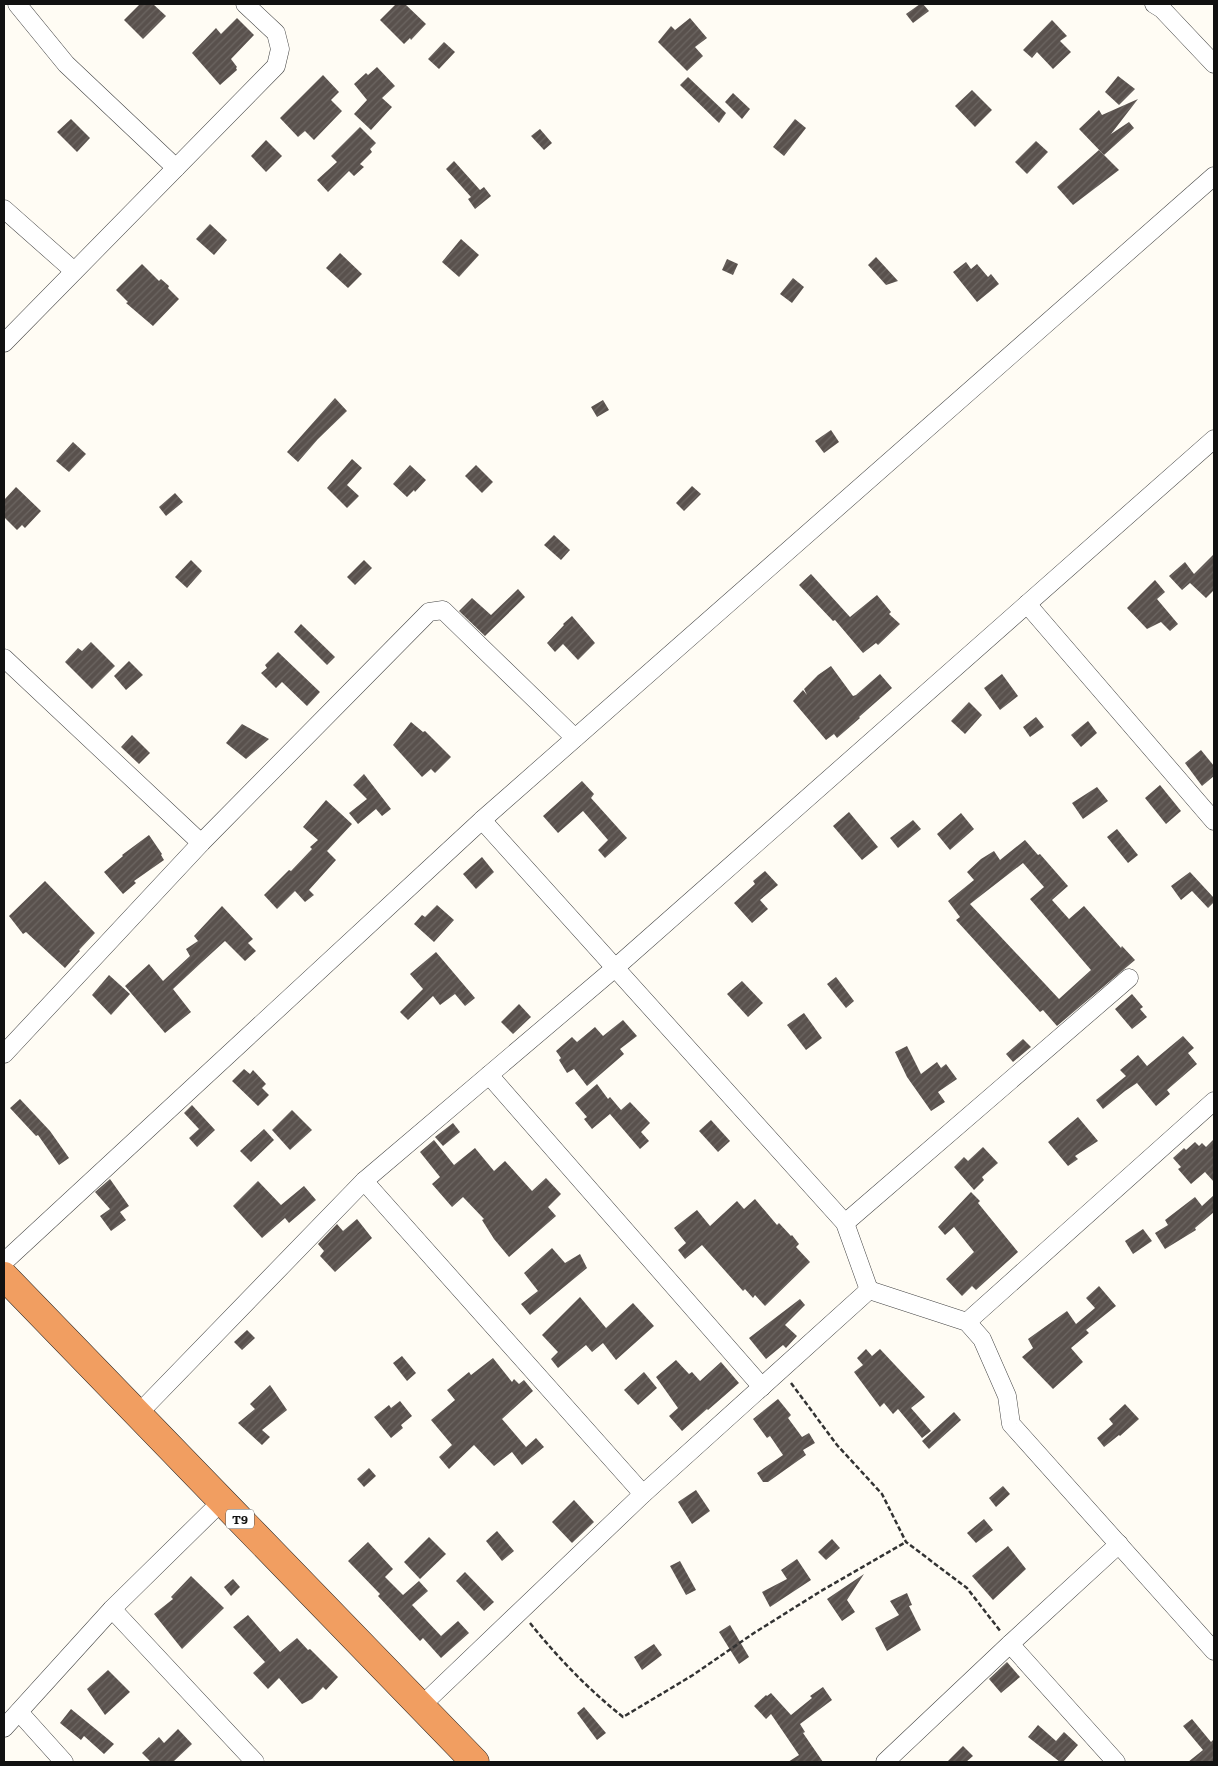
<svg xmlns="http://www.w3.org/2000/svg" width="1218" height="1766" font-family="Literata,serif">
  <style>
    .building { fill: url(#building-hatch); fill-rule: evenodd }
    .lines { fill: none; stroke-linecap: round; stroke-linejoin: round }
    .street-casing { stroke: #444; stroke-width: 19 }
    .highway-casing { stroke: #222; stroke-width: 29 }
    .path { stroke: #333; stroke-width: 2.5; stroke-dasharray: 5 2.5; stroke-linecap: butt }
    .street { stroke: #fff; stroke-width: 18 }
    .highway { stroke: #f19e61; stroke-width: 28 }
    .labels { text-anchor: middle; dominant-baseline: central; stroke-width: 5; stroke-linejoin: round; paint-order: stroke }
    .shield { fill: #fff; stroke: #585858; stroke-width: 1 }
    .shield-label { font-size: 12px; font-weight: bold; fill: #111 }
  </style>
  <defs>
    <pattern id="building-hatch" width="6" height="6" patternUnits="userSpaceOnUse" patternTransform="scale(1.25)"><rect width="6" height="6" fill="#59514d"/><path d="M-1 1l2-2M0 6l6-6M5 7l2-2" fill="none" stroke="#6c6662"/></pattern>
  </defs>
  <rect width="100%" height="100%" fill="#fffcf4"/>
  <g class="building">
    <path d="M140,4h13l13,12 -23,23 -19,-19z"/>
    <path d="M396,4h9l21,20 -15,16 -1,-2 -6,6 -24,-24z"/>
    <path d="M920,4h3l6,7 -16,12 -7,-9z"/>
    <path d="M237,18l17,17 -23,24 6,8 -1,1 1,2 -17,15 -28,-32 24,-25 5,6z"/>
    <path d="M690,18l17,20 -12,9 8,9 -16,15 -29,-29 13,-16 4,4z"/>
    <path d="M1052,20l15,16 -7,5 11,11 -18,17 -16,-17 -5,6 -9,-8z"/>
    <path d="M444,42l11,10 -16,17 -11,-10z"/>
    <path d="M377,67l18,19 -13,12 10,9 -21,23 -17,-16 13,-14 -13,-16 12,-11 2,2z"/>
    <path d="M323,75l16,17 -8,8 11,11 -28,29 -9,-9 -7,6 -18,-19z"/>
    <path d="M1118,76l17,13 -16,16 -14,-13z"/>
    <path d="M688,77l38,36 -7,10 -39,-38z"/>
    <path d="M972,90l20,20 -17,17 -20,-21z"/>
    <path d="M733,93l17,16 -8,10 -17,-17z"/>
    <path d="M1138,99l-27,35 18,-12 5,6 -30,27 -25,-26 20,-19 3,5z"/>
    <path d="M71,119l19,19 -13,14 -20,-20z"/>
    <path d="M795,119l11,9 -22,28 -11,-9z"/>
    <path d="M360,127l16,16 -6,6 2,3 -12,12 4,3 -10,9 -5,-5 -21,21 -11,-12 20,-18 -6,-6z"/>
    <path d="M540,129l12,14 -8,7 -13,-14z"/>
    <path d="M266,140l16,16 -16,16 -15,-16z"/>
    <path d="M1036,141l12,11 -21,22 -12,-12z"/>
    <path d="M1099,150l20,20 -46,35 -16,-18z"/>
    <path d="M454,161l26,29 4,-3 7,9 -16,13 -7,-10 3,-2 -25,-28z"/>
    <path d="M210,224l17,16 -13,15 -18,-16z"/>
    <path d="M461,239l18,16 -20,22 -17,-15z"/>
    <path d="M340,253l22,21 -14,14 -22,-20z"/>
    <path d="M876,257l22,24 -12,4 -18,-20z"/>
    <path d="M727,259l11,5 -5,11 -11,-5z"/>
    <path d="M966,262l5,7 6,-5 11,13 3,-3 8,10 -22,18 -24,-30z"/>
    <path d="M142,264l17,17 2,-2 8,7 -1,2 11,11 -26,27 -27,-23 2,-1 -12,-12z"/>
    <path d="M793,278l11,9 -12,16 -12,-9z"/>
    <path d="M335,398l12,13 -29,28 -20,23 -11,-10z"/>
    <path d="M603,400l6,10 -12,7 -6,-10z"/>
    <path d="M831,430l8,12 -15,11 -9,-12z"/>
    <path d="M73,442l13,12 -17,18 -13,-11z"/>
    <path d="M352,459l10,9 -15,17 12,11 -12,12 -20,-20z"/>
    <path d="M410,465l16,15 -11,12 -1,-2 -7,7 -14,-13z"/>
    <path d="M476,465l17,17 -11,11 -17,-17z"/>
    <path d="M692,486l9,8 -17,17 -8,-8z"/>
    <path d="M16,487l25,24 -16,17 -3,-3 -5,5 -13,-13v-17z"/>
    <path d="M175,493l8,9 -17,14 -7,-9z"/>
    <path d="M554,535l16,15 -9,10 -17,-15z"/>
    <path d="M1214,554v36l-8,8 -16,-15 -8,7 -13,-14 16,-14 9,12z"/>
    <path d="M191,560l11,11 -15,17 -12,-11z"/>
    <path d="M364,560l8,8 -17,17 -8,-8z"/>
    <path d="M811,574l39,43 27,-22 14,17 -2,2 11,10 -22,21 -2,-2 -13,10 -28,-33 -2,1 -34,-36z"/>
    <path d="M1155,580l10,12 -8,7 21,25 -8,7 -9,-9 -14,7 -20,-21z"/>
    <path d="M518,589l7,8 -40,39 -26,-25 13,-13 19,17z"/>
    <path d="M572,616l23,27 -17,17 -15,-16 -8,8 -8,-9 17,-18 -1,-1z"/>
    <path d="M301,624l34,33 -8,8 -33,-33z"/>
    <path d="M91,642l24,24 -23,23 -27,-27 13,-14 4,3z"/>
    <path d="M278,652l42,40 -13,14 -25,-24 -6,6 -15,-15 6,-5 -2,-3z"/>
    <path d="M129,661l14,14 -17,15 -12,-14z"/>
    <path d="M831,666l22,30 3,-1 24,-21 12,14 -33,29 1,1 -23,20 -3,-4 -8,6 -33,-39 10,-11 4,5 -3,-6 14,-14z"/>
    <path d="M1002,674l16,22 -18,14 -16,-22z"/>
    <path d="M969,702l13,13 -17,19 -14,-13z"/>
    <path d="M1036,717l8,10 -14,10 -7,-10z"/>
    <path d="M1088,721l9,12 -16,14 -10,-12z"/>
    <path d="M411,722l12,10 2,-1 26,26 -16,16 -4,-4 -9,8 -29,-32z"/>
    <path d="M242,724l27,15 -23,20 -20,-16z"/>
    <path d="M132,735l18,18 -11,11 -18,-17z"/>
    <path d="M1201,750l13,16v10l-12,10 -17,-23z"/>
    <path d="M364,774l27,35 -9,7 -6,-7 -18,15 -9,-11 18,-14 -14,-14z"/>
    <path d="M582,781l12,13 -3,4 36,40 -22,20 -7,-8 10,-10 -25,-29 -25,22 -15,-17z"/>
    <path d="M1160,785l21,26 -15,13 -21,-26z"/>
    <path d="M1097,787l11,14 -25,18 -11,-16z"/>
    <path d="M326,800l26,24 -25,27 9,9 -27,30 5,5 -9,7 -10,-11 -18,18 -13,-14 25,-25 2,1 21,-22 -2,-2 8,-7 -15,-13z"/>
    <path d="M849,812l29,35 -16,13 -29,-34z"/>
    <path d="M961,813l13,16 -24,21 -13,-16z"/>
    <path d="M913,820l8,9 -23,19 -8,-10z"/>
    <path d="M1117,829l21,26 -10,8 -21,-26z"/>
    <path d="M149,835l13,19 -1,1 3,5 -30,21 2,2 -13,11 -19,-22 19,-16 -1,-1z"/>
    <path d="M1025,840l13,15 2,-1 28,32 -16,14 17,19 15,-13 37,42 1,-2 13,14 -78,66 -14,-16 -3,2 -84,-92 4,-3 -12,-16 26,-21 -7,-8 14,-13 13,-8 6,9zM1023,863l21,24 -14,12 61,71 -32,29 -89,-95z"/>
    <path d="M482,857l12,15 -18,17 -13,-15z"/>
    <path d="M765,871l13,14 -18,15 8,9 -16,14 -18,-20 21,-19 -2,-3z"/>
    <path d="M1190,872l24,26v4l-6,6 -16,-17 -11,9 -10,-14z"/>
    <path d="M45,881l50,52 -16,17 1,1 -15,17 -39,-36 -3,2 -14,-18z"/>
    <path d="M437,905l17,15 -20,22 -20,-18 8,-9 3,2z"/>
    <path d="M222,906l31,33 -5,4 8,8 -11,10 -20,-20 -23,21 -29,27 18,23 -26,21 -40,-47 24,-22 14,17 27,-25 -4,-7 12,-8 -4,-5z"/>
    <path d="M436,952l39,46 -10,8 -10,-12 -15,11 -7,-9 -25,24 -8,-8 23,-23 -13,-15z"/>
    <path d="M109,975l21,19 -19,21 -19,-20z"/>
    <path d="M836,977l18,24 -8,7 -19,-24z"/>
    <path d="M742,981l21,22 -15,14 -21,-23z"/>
    <path d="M1132,994l11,13 -3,2 7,8 -15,12 -17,-20z"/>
    <path d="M519,1004l12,13 -18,17 -12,-12z"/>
    <path d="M804,1013l18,25 -16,12 -19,-25z"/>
    <path d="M623,1020l14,16 -17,13 4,5 -37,32 -13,-17 -7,4 -8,-13 2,-2 -5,-7 16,-14 5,5 18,-15 8,9z"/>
    <path d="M1183,1036l11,12 -6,5 9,11 -30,26 3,4 -14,12 -19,-23 -12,8 -22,18 -7,-9 30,-24 -6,-6 18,-15 9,11z"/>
    <path d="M1023,1039l8,8 -18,15 -7,-8z"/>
    <path d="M907,1046l14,28 16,-12 4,6 5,-4 11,15 -19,13 7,10 -14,9 -24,-34 -12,-25z"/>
    <path d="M244,1069l6,5 3,-4 13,14 -4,4 7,7 -11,11 -26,-25z"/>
    <path d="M597,1084l11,15 2,-2 11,13 9,-8 20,21 -9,9 8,9 -9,8 -30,-35 -18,15 -8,-10 3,-2 -12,-14z"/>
    <path d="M20,1099l30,32 19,27 -10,7 -21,-30 -2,1 -26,-28z"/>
    <path d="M192,1105l23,25 -18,17 -8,-9 10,-9 -15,-16z"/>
    <path d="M292,1110l20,20 -22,20 -18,-20z"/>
    <path d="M1078,1117l20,24 -23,15 3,3 -10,7 -20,-24z"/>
    <path d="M711,1120l19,21 -12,11 -19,-21z"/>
    <path d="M453,1123l7,9 -17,14 -8,-9z"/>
    <path d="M264,1129l10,11 -23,22 -11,-11z"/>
    <path d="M1214,1139v43l-9,-10 -14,12 -13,-15 3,-2 -8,-9 11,-10 2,2 9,-8 4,4 3,-3 4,4z"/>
    <path d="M434,1140l20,25 21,-17 19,23 11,-10 27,30 14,-13 15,16 -13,13 8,9 -47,41 -15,-18 -12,-19 2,-1 -21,-22 -11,10 -20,-23 8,-7 -20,-25z"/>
    <path d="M983,1147l15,16 -16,14 2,3 -10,10 -20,-23 10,-10 4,4z"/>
    <path d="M110,1179l19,27 -9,6 6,8 -15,11 -11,-15 10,-7 -15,-17z"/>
    <path d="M258,1181l23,24 23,-19 12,14 -27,23 -4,-5 -23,20 -29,-32z"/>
    <path d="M971,1192l9,9 -2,2 40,49 -42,38 -4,-4 -10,10 -16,-17 28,-27 -20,-25 -9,8 -7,-8z"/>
    <path d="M1214,1195v17l-19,16 1,2 -31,19 -10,-16 13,-8 -3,-5 30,-23 7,9z"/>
    <path d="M755,1199l22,26 2,-2 12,13 1,-1 7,9 -3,3 14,15 -45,44 -10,-11 -2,3 -8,-9 -2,2 -41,-46 -17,14 -7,-9 8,-7 -12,-15 23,-18 13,16 27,-25 7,8z"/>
    <path d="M357,1219l15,19 -37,34 -15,-16 4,-5 -6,-7 19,-20 6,7z"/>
    <path d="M1143,1229l9,12 -19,13 -8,-13z"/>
    <path d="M552,1248l13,15 15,-9 7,14 -57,47 -9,-11 17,-13 -14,-18z"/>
    <path d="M1099,1286l17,20 -30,24 3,3 -18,15 12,14 -30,27 -31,-32 11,-9 -5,-9 39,-28 9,13 19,-16 -9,-10z"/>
    <path d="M580,1297l26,31 27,-25 21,23 -38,34 -13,-17 -11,9 -6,-7 -28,23 -7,-9 7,-7 -16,-17z"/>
    <path d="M800,1299l5,6 -20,20 12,11 -11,12 -3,-3 -17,14 -17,-21z"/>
    <path d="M247,1330l8,8 -13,12 -8,-8z"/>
    <path d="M866,1349l6,7 8,-7 45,48 -14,11 20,23 -9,7 -24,-29 -5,5 -9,-11 -4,4 -26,-35 9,-7 -6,-7z"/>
    <path d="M402,1356l14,17 -9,8 -14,-18z"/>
    <path d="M493,1358l19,24 2,-3 5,5 5,-4 9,11 -31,28 24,28 10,-9 8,9 -22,18 -10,-13 -18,14 -20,-21 -25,24 -10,-12 13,-12 -21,-25 24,-20 -8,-10 22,-18 2,3z"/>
    <path d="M676,1360l13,14 3,-2 8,9 21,-19 18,21 -31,27 -1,-1 -25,22 -13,-15 9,-8 -22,-31z"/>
    <path d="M644,1372l13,16 -19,17 -14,-15z"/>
    <path d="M270,1385l17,25 -25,20 8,7 -8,8 -24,-22 17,-14 -5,-5z"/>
    <path d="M778,1399l13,16 -3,3 14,19 7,-4 6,10 -12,7 3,5 -38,27h-5l-6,-9 26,-18 -13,-19 -3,2 -14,-19z"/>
    <path d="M400,1401l12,15 -11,9 2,3 -12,10 -17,-21 15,-12 2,3z"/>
    <path d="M1125,1404l14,15 -19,17 -1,-1 -15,12 -7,-9 16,-14 -4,-5z"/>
    <path d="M954,1412l7,8 -32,29 -7,-8z"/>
    <path d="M369,1468l7,8 -12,11 -7,-8z"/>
    <path d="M1003,1486l7,8 -14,13 -7,-9z"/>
    <path d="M696,1490l14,21 -18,13 -14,-22z"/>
    <path d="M574,1500l20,22 -22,21 -20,-21z"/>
    <path d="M984,1519l9,11 -17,13 -9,-10z"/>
    <path d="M497,1531l17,20 -12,10 -16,-20z"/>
    <path d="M429,1537l17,17 -26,25 -16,-17z"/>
    <path d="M832,1539l8,9 -14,12 -8,-8z"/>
    <path d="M368,1542l25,27 -8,8 18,18 16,-14 9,10 -16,14 29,31 17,-15 11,12 -28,25 -18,-20 -3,3 -42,-45 2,-2 -32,-33z"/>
    <path d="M1008,1546l18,23 -33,31 -21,-24z"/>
    <path d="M797,1559l14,21 -41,27 -8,-15 25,-13 -6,-9z"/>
    <path d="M680,1561l16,29 -10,5 -16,-29z"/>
    <path d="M465,1572l29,30 -10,9 -28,-30z"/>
    <path d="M864,1574l-17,26 8,12 -13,9 -15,-22z"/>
    <path d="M191,1576l33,32 -42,41 -28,-35 19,-15 -2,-2z"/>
    <path d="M233,1579l7,8 -9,9 -7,-9z"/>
    <path d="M907,1593l5,12 -3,1 12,24 -34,21 -12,-23 24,-13 -9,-14z"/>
    <path d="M248,1615l32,37 17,-14 11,12 2,-1 28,28 -12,13 -3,-3 -11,12 -10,5 -23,-26 -11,11 -15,-16 12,-11 -32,-35z"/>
    <path d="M730,1625l19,32 -10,7 -20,-32z"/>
    <path d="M654,1644l8,11 -20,15 -8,-13z"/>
    <path d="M1007,1662l13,15 -19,16 -12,-14z"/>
    <path d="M108,1670l22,22 -25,23 -18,-26z"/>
    <path d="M823,1687l9,13 -32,24 5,8 -2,1 20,29h-35l11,-7 -28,-41 -5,5 -12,-13 12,-11 1,1 4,-3 20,22 21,-17 -2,-2z"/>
    <path d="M584,1707l22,26 -9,7 -20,-27z"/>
    <path d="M71,1709l43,35 -10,10 -20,-18 -3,4 -21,-17z"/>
    <path d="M1192,1719l19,23 3,-3v23h-26l15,-12 -20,-24z"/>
    <path d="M1038,1725l18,16 8,-9 14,13 -15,17h-3l-32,-25z"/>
    <path d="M178,1729l14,15 -19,18h-22l-9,-9 17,-16 5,6z"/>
    <path d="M963,1746l10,10 -7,6h-19z"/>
  </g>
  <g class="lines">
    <g class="street-casing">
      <g id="street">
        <path d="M17,4l49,60 110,104"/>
        <path d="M1154,4l8,5 52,55"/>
        <path d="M4,209l70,62"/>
        <path d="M4,343l272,-277 4,-17 -4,-16 -31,-29"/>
        <path d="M1027,604l187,217"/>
        <path d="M4,658l197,185"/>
        <path d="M482,820l363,403 24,67"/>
        <path d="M4,1054l197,-211 228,-231 14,-2 132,128"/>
        <path d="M489,1075l273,312"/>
        <path d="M364,1181l279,313"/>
        <path d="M845,1223l284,-245"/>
        <path d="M4,1262l478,-442 732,-644"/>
        <path d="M869,1290l98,32 15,17 25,57 4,28 203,227"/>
        <path d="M967,1322l247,-221"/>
        <path d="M138,1414l226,-233 251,-213 599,-529"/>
        <path d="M112,1609l143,153"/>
        <path d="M1010,1644l106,118"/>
        <path d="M421,1706l222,-212 226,-204"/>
        <path d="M19,1712l45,50"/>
        <path d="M4,1728l108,-119 110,-108"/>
        <path d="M885,1762l125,-118 109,-100"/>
      </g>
    </g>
    <g class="highway-casing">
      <path id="highway" d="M4,1276l471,486"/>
    </g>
    <g class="path">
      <path d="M791,1383l46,62 45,49 24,48 61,46 34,44"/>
      <path d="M530,1623c28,35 58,66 93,94l70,-42 61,-42 67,-42 85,-49"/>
    </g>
    <use href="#street" class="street"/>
    <use href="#highway" class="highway"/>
  </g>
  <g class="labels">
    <rect class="shield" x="226" y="1509.5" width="28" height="19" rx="4"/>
    <g class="shield-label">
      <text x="240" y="1519">T9</text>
    </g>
  </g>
  <rect width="1218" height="1766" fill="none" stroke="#111111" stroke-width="10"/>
</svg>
